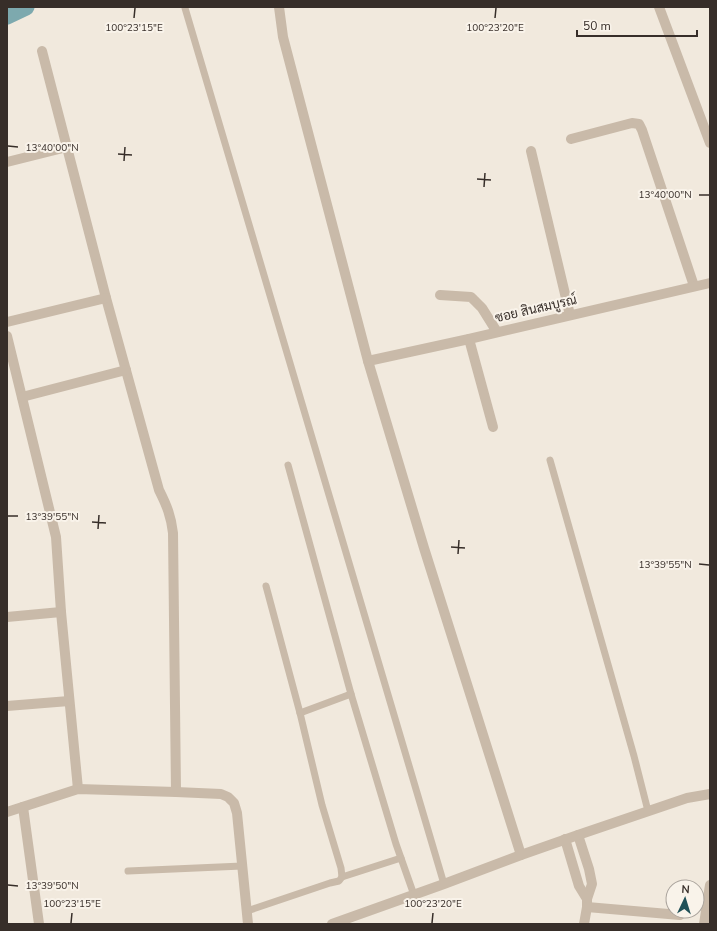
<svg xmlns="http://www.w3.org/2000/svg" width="717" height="931" font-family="'Nunito Sans',Sarabun,sans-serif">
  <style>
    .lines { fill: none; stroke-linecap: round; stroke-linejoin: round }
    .canal { stroke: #7da9ae; stroke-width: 17 }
    .lane { stroke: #c9baa9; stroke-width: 7 }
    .street { stroke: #c9baa9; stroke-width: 10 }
    .ticks { fill: none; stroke: #372e29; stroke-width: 1.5 }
    .labels { text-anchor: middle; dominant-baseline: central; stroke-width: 4; stroke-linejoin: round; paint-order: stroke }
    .street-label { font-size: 13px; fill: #372e29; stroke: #f9f3ea }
    .ticks-label { font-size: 10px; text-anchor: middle; fill: #372e29; stroke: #f9f3ea; stroke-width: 4; stroke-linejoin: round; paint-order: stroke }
  </style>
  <rect width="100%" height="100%" fill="#f1e9dd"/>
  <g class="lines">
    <path class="canal" d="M7,16l19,-9"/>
    <g class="lane">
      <path d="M185,8l259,876"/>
      <path d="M550,460l84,296 14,55"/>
      <path d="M288,465l63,229"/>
      <path d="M300,713l51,-19 45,150 18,51"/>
      <path d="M128,871l114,-5"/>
      <path d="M342,877l59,-19"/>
      <path d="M247,911l83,-28 9,-2 3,-4 -1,-9 -19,-63 -22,-92 -34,-127"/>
    </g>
    <g class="street">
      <path d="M279,7l4,30 85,324 56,187 97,307"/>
      <path d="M659,7l51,136"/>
      <path d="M42,51l64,247 53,192c8,16 12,26 14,43l3,259"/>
      <path d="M571,139l61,-16 7,1 3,6 52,156"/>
      <path d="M531,151l39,164"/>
      <path d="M7,162l60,-15"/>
      <path d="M440,295l31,2 11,11 15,24"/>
      <path d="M7,322l99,-24"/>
      <path d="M7,336l49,201 5,75 17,177"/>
      <path d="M469,339l24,88"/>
      <path d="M368,361l101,-22 241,-56"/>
      <path d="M22,397l104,-27"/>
      <path d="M7,617l54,-5"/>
      <path d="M7,706l62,-5"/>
      <path d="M23,807l16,117"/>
      <path d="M7,812l71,-23 98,3 45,2 7,3 6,6 3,10 11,111"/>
      <path d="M578,835l11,34 3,15 -5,15v8l-3,17"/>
      <path d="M565,839l14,47 8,13"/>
      <path d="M587,907l93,8"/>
      <path d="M332,924l112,-40 77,-29 57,-20 109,-37 23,-4"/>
      <path d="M704,924l6,-39"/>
    </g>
  </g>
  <path class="ticks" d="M134,18l1,-10M495,18l1,-10M8,146l10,1M118,154l14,1M124,161l1,-14M477,179l14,1M484,187l1,-14M699,195h10M8,516h10M92,522l14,1M98,529l1,-14M451,547l14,1M458,554l1,-14M699,564l10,1M8,885l10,1M71,923l1,-10M432,923l1,-10"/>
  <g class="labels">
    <g class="street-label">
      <text transform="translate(536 309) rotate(-13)">ซอย สินสมบูรณ์</text>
    </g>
  </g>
  <g class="ticks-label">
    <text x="134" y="31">100°23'15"E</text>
    <text x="495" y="31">100°23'20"E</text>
    <text x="52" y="151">13°40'00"N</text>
    <text x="665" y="198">13°40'00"N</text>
    <text x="52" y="520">13°39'55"N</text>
    <text x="665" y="568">13°39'55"N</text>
    <text x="52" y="889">13°39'50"N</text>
    <text x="72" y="907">100°23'15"E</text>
    <text x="433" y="907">100°23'20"E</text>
  </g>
  <rect width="717" height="931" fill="none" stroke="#372e29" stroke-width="16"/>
  <g transform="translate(685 899) rotate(4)"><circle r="19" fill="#f9f3ea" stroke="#aba49d"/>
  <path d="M0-3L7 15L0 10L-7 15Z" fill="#205057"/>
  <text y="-6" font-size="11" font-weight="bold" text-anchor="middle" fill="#372e29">N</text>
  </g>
  <path d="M577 30v6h120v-6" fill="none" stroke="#372e29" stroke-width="2"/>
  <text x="583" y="30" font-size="12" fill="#372e29" stroke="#f9f3ea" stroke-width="3" paint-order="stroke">50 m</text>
</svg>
